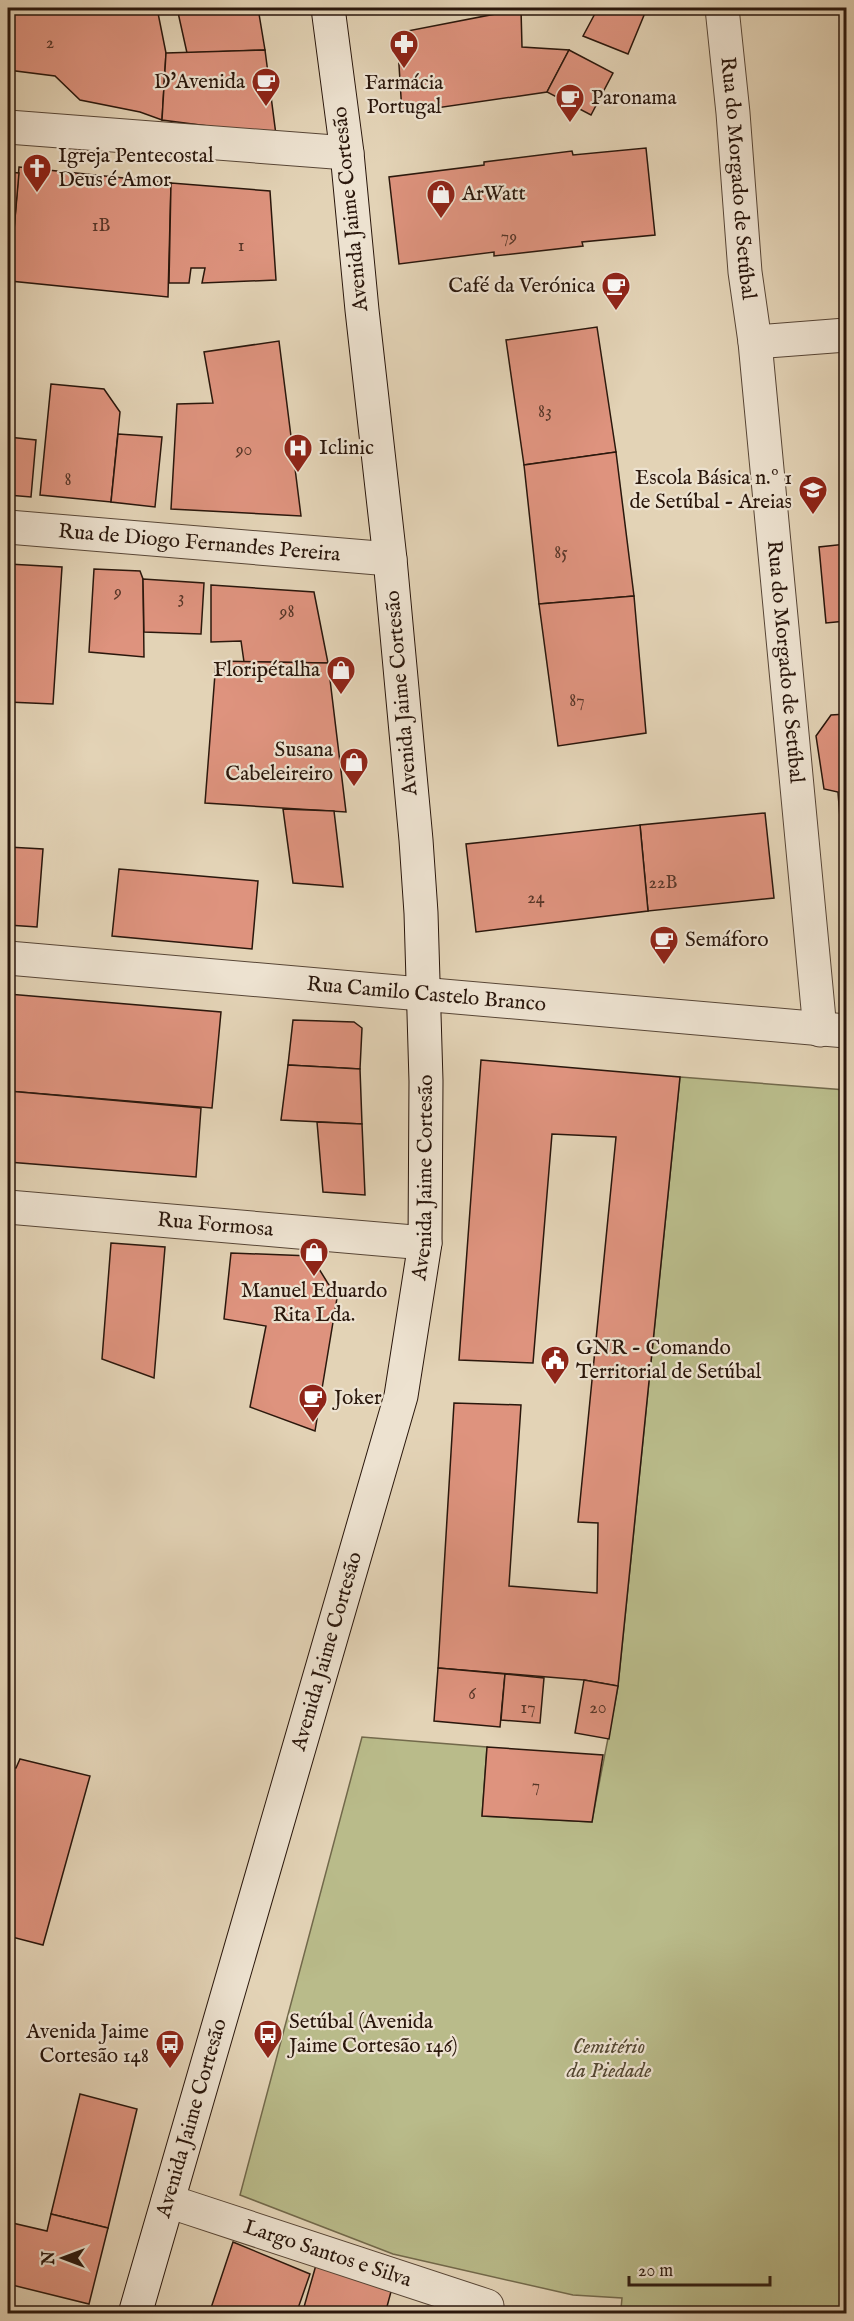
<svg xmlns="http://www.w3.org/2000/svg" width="854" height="2321" font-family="'IM FELL English',serif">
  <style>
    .green { fill: #b9bb8a; stroke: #72694b; stroke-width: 1.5 }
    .building { fill: #de937e; stroke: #2a170c; stroke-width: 1.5 }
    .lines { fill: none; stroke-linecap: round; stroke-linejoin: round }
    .street-casing { stroke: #584636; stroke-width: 35 }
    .secondary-casing { stroke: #2a170c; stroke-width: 35 }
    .street { stroke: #ede2d0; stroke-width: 33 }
    .secondary { stroke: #ede2d0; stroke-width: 33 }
    .labels { text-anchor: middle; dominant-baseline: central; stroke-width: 4.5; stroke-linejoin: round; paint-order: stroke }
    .number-label { font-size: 18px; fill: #573628 }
    .poi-label { font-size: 21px; fill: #2a170c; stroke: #ede2d0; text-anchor: start }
    .street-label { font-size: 21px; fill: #2a170c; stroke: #ede2d0 }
    .park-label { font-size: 21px; font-style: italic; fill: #554832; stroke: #ede2d0 }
  </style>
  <rect width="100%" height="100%" fill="#e3d3b6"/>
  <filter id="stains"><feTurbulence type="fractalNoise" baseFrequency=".00333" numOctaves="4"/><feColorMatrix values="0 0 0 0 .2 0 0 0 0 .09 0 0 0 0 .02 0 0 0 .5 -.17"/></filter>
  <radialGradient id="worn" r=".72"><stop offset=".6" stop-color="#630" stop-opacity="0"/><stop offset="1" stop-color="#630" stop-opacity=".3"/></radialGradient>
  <path class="green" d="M680,1077l166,13v1223l-178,1 -47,-5 1,-11 -49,-3 -180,-41 -153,-59 122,-458 125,10 -5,69 110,6c8,-46 18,-91 26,-136z"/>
  <g class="building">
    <path d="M8,8h149l9,45 -4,67 -22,-8 -60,-12 -25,-24 -47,-6z"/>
    <path d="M177,8h81l7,42 -78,3z"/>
    <path d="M598,8h49l-19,46 -45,-18z"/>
    <path d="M521,9l1,38 47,3 -22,42 -145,21 -5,-80z"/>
    <path d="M265,50l11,85 -114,-15 4,-67z"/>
    <path d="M569,50l44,23 -22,42 -44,-23z"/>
    <path d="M646,148l9,87 -73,7 1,4 -89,10v-4l-95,12 -10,-87 95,-12v-3l88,-11 1,4z"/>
    <path d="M19,167l152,16 -3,114 -158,-16z"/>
    <path d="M8,172l11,1 -8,91 -3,-1z"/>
    <path d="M171,183l99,8 6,89 -74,3 3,-15h-14l-2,15h-20z"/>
    <path d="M597,327l19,125 -92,13 -18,-125z"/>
    <path d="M279,341l22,175 -130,-7 6,-105 36,-1 -9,-51z"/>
    <path d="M51,384l53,5 16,23 -9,90 -71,-7z"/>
    <path d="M118,434l44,3 -7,70 -44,-5z"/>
    <path d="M8,437l28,3 -5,57 -23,-2z"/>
    <path d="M616,452l18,144 -95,8 -15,-139z"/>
    <path d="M846,544v77l-20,2 -7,-76z"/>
    <path d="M8,564l54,3 -9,137 -45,-2z"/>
    <path d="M94,569l46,2 3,8 1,78 -55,-5z"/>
    <path d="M143,579l61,4 -3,51 -57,-2z"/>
    <path d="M211,585l103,7 14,71 -84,-1 -3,-21 -30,1z"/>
    <path d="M634,596l12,137 -88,13 -19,-142z"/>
    <path d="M216,661l112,2 18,149 -141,-9z"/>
    <path d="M846,714v182l-8,-104 -14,-3 -8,-53 15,-21z"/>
    <path d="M283,809l51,2 9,76 -50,-4z"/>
    <path d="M765,813l9,85 -126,13 -8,-86z"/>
    <path d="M640,825l8,86 -172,21 -10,-88z"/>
    <path d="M8,847l35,2 -6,78 -29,-2z"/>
    <path d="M119,869l139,12 -6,68 -140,-13z"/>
    <path d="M8,994l213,18 -9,96 -204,-17z"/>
    <path d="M293,1020l61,2 8,6 -2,41 -72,-4z"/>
    <path d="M481,1060l199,17 -62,609 -34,-6 -146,-12 16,-265 67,2 -12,181 88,7 1,-70 -20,-1 38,-385 -64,-3 -19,229 -74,-3z"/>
    <path d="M288,1065l72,4 2,55 -81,-4z"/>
    <path d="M8,1091l193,17 -5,69 -188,-15z"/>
    <path d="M317,1122l45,2 3,71 -42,-3z"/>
    <path d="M111,1243l54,4 -11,131 -52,-19z"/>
    <path d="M231,1253l80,3 26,42 -22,133 -65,-24 16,-81 -42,-7z"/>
    <path d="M438,1668l67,6 -5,53 -66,-6z"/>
    <path d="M505,1674l39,4 -4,45 -39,-3z"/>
    <path d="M584,1680l34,6 -9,53 -34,-6z"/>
    <path d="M487,1747l116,8 -11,67 -110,-6z"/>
    <path d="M20,1759l70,17 -47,169 -35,-9v-169l8,1z"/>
    <path d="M80,2094l57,15 -29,119 -57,-14z"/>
    <path d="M51,2214l57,14 -19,76 -81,-20v-62l39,9z"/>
    <path d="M233,2242l77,32 -14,40h-87z"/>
    <path d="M316,2265l76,23 -7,26h-83z"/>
  </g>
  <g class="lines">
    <g class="street-casing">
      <g id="street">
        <path id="s1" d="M722,8l11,105 12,159 10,70 65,688"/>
        <path d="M8,127l339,26"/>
        <path d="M755,342l91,-7"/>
        <path id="s2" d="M8,527l382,32"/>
        <path id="s3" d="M8,958l838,73"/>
        <path id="s4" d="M8,1207l417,36"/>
        <path id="s5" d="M168,2201l319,105"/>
      </g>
    </g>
    <g class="secondary-casing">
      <g id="secondary">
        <path id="s6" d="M135,2314l266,-918 24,-153 1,-162 -5,-168 -5,-73 -26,-281 -28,-249 -15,-157 -19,-145"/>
      </g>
    </g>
    <use href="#street" class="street"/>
    <use href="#secondary" class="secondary"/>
  </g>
  <defs>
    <g id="pharmacy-pin" transform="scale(1.5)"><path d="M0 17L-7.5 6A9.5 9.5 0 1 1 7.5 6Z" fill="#8f2418" stroke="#ede2d0"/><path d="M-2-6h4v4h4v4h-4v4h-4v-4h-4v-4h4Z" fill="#fff"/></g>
    <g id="cafe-pin" transform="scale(1.5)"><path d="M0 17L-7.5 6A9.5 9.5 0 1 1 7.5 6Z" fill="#8f2418" stroke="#ede2d0"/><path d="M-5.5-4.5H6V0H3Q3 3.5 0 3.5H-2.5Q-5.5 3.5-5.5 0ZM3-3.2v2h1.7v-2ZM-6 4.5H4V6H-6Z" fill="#fff"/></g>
    <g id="church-pin" transform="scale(1.5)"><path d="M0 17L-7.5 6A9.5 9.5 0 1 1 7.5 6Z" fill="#8f2418" stroke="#ede2d0"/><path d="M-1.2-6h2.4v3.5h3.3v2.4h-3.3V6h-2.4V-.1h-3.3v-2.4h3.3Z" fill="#fff"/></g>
    <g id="shop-pin" transform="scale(1.5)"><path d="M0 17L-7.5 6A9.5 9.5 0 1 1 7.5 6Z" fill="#8f2418" stroke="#ede2d0"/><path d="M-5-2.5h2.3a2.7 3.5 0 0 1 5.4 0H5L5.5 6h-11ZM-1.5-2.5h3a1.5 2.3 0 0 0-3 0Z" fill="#fff"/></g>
    <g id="hospital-pin" transform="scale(1.5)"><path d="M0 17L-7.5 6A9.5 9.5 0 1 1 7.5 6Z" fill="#8f2418" stroke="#ede2d0"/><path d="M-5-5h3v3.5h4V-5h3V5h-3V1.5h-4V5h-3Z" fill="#fff"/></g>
    <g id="school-pin" transform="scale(1.5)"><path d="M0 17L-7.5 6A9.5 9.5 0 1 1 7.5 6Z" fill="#8f2418" stroke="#ede2d0"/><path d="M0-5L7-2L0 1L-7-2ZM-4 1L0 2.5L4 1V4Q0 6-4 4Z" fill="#fff"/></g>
    <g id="civic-pin" transform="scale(1.5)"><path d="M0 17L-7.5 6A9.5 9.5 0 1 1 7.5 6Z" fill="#8f2418" stroke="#ede2d0"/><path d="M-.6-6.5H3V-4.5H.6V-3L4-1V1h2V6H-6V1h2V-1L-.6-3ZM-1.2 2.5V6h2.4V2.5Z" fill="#fff"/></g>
    <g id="bus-pin" transform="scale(1.5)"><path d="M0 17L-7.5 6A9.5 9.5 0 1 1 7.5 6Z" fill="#8f2418" stroke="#ede2d0"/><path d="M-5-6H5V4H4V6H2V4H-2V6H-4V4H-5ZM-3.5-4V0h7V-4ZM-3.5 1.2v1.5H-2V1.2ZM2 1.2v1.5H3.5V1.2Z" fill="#fff"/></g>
  </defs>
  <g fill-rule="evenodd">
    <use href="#pharmacy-pin" x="404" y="44"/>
    <use href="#cafe-pin" x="266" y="82"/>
    <use href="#cafe-pin" x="570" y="98"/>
    <use href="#church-pin" x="37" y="168"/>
    <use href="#shop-pin" x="441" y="194"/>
    <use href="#cafe-pin" x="616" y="286"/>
    <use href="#hospital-pin" x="298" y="448"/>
    <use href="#school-pin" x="813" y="490"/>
    <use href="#shop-pin" x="341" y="670"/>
    <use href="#shop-pin" x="354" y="762"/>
    <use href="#cafe-pin" x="664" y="940"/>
    <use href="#shop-pin" x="314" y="1252"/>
    <use href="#civic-pin" x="555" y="1360"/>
    <use href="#cafe-pin" x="313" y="1398"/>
    <use href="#bus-pin" x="268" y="2034"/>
    <use href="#bus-pin" x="170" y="2044"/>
  </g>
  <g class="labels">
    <g class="number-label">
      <text x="50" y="43">2</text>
      <text x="101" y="226">1B</text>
      <text x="509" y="237">79</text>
      <text x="241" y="246">1</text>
      <text x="545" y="412">83</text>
      <text x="244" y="450">90</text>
      <text x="68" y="480">8</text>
      <text x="561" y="553">85</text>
      <text x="118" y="592">9</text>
      <text x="181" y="598">3</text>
      <text x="287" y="612">98</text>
      <text x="577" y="701">87</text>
      <text x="663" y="883">22B</text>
      <text x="536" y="898">24</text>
      <text x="472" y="1694">6</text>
      <text x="528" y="1708">17</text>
      <text x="598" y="1708">20</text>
      <text x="536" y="1786">7</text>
    </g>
    <g class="poi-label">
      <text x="245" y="82" text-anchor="end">D'Avenida</text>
      <text x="404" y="83" text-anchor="middle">Farmácia<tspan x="404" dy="24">Portugal</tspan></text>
      <text x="591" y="98">Paronama</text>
      <text x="58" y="156">Igreja Pentecostal<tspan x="58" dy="24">Deus é Amor</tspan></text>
      <text x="462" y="194">ArWatt</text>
      <text x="595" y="286" text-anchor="end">Café da Verónica</text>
      <text x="319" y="448">Iclinic</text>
      <text x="792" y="478" text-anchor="end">Escola Básica n.º 1<tspan x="792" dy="24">de Setúbal - Areias</tspan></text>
      <text x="320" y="670" text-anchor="end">Floripétalha</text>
      <text x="333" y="750" text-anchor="end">Susana<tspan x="333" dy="24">Cabeleireiro</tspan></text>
      <text x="685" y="940">Semáforo</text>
      <text x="314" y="1291" text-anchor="middle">Manuel Eduardo<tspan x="314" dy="24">Rita Lda.</tspan></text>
      <text x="576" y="1348">GNR - Comando<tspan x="576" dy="24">Territorial de Setúbal</tspan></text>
      <text x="334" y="1398">Joker</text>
      <text x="289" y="2022">Setúbal (Avenida<tspan x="289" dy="24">Jaime Cortesão 146)</tspan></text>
      <text x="149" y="2032" text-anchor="end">Avenida Jaime<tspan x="149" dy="24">Cortesão 148</tspan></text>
    </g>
    <g class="street-label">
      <text stroke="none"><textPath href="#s1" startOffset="171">Rua do Morgado de Setúbal</textPath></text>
      <text transform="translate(351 209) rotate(-96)">Avenida Jaime Cortesão</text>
      <text stroke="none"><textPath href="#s2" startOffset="192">Rua de Diogo Fernandes Pereira</textPath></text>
      <text stroke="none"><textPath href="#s1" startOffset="657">Rua do Morgado de Setúbal</textPath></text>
      <text transform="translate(402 693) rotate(-95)">Avenida Jaime Cortesão</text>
      <text stroke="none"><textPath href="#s3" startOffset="420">Rua Camilo Castelo Branco</textPath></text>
      <text stroke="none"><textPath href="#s6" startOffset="1176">Avenida Jaime Cortesão</textPath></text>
      <text stroke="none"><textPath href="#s4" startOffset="208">Rua Formosa</textPath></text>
      <text stroke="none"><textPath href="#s6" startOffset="690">Avenida Jaime Cortesão</textPath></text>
      <text stroke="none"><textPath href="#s6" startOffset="204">Avenida Jaime Cortesão</textPath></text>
      <text stroke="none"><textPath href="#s5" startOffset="168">Largo Santos e Silva</textPath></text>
    </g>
    <g class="park-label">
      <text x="609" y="2047">Cemitério<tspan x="609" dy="24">da Piedade</tspan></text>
    </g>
  </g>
  <rect width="854" height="2321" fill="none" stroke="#e3d3b6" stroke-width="30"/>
  <rect x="9" y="9" width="836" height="2303" fill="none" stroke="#2a170c" stroke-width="3"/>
  <rect x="15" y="15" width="824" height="2291" fill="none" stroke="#2a170c" stroke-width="1.5"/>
  <g transform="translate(63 2258) rotate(270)" stroke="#ede2d0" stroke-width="4.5" paint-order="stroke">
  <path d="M0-4.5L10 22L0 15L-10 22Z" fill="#2a170c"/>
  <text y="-9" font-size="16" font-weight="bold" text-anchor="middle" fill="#2a170c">N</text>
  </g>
  <path d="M629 2276v9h141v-9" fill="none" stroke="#2a170c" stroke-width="3"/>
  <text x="638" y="2276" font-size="18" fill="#2a170c" stroke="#ede2d0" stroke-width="4.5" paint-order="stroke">20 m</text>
  <rect width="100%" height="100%" filter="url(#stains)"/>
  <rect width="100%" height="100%" fill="url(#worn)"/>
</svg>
